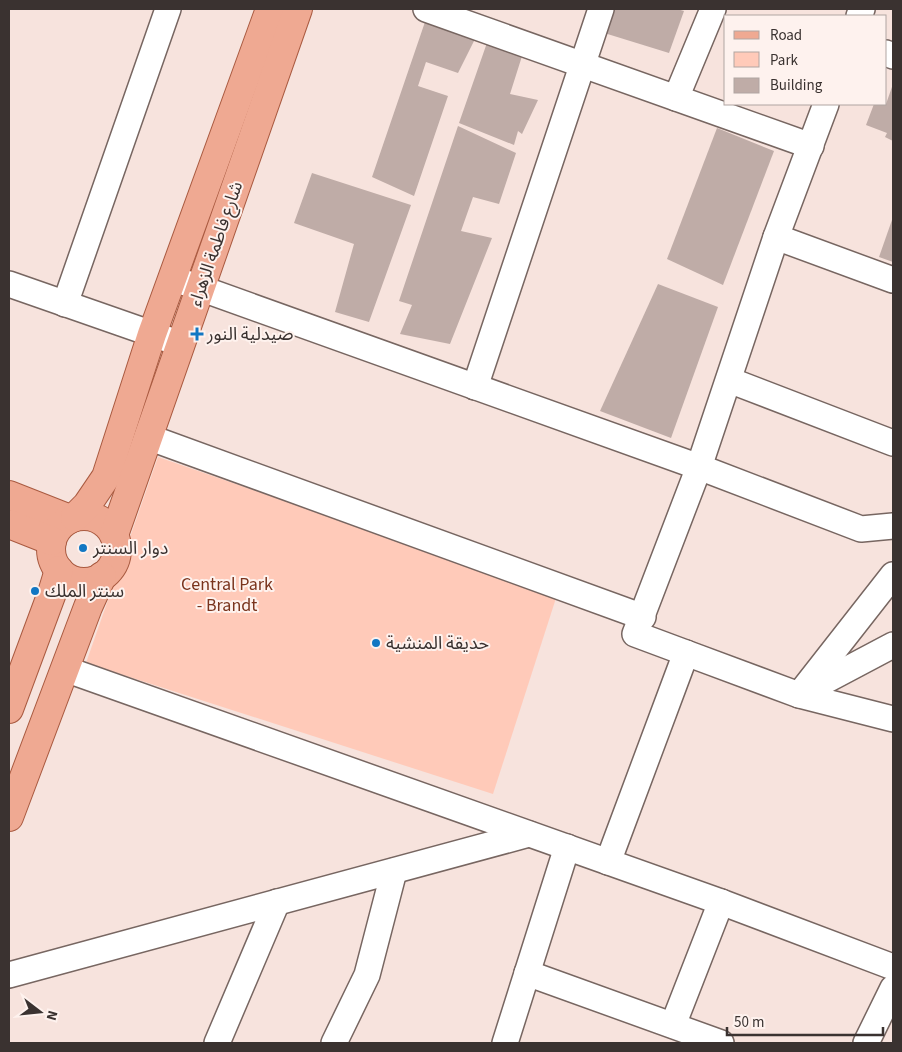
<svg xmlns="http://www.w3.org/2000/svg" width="902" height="1052" font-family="'Source Sans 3','Noto Sans Arabic',sans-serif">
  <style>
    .green { fill: #ffcab9 }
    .building { fill: #bfaca7 }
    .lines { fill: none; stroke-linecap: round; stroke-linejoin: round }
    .minor-casing { stroke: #776661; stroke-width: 28 }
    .major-casing { stroke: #a95a40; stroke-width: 30 }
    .minor { stroke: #fff; stroke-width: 25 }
    .major { stroke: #efa992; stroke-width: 28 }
    .poi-dot { fill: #1277c3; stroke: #fef2ee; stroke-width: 2 }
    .labels { text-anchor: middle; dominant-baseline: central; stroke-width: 4; stroke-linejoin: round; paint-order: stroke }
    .street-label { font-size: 18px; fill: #3a3230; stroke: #fef2ee }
    .poi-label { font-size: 18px; fill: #3a3230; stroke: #fef2ee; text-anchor: start }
    .park-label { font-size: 18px; fill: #7a341d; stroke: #fef2ee }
  </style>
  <rect width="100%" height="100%" fill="#f7e3dd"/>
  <path class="green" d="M158,457l399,138 -64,199 -407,-131z"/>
  <g class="building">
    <path d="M610,9h67l7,2 -15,42 -68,-21z"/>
    <path d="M426,19l50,18 -18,36 -32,-11 -8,24 30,10 -34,100 -42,-19z"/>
    <path d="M489,37l34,16 -13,41 28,6 -16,34 -4,-3 -4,14 -55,-22z"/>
    <path d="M893,84v57l-8,-4 2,-4 -21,-8 8,-21h12z"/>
    <path d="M458,126l58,27 -17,51 -26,-7 -12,34 31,7 -42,106 -50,-10 12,-29 -13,-4z"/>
    <path d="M717,128l57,23 -51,134 -56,-26z"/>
    <path d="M312,173l99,32 -42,117 -34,-10 19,-68 -60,-21z"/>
    <path d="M893,217v45l-14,-5z"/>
    <path d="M658,284l60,23 -47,131 -71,-27z"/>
  </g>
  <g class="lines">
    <g class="minor-casing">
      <g id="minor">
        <path d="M426,9l385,137"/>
        <path d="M859,16l3,-7"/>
        <path d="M886,53l7,3"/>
        <path d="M676,98l37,-89"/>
        <path d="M776,237l117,43"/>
        <path d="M172,278l527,189 162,62 32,-3"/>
        <path d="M9,284l172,60"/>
        <path d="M65,304l103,-295"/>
        <path d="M729,380l164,63"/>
        <path d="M475,387l126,-378"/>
        <path d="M148,437l495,180"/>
        <path d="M686,653l113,42 94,24"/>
        <path d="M65,669l656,233 172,65"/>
        <path d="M808,690l85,-45"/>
        <path d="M799,695l94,-120"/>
        <path d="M608,862l78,-209 -51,-19 64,-167 77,-230 50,-133"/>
        <path d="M527,973l194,70"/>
        <path d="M9,975l520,-141"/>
        <path d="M673,1025l48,-123"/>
        <path d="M217,1043l60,-141"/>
        <path d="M334,1043l33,-68 27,-104"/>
        <path d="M505,1043l62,-196"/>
        <path d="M866,1043l27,-55"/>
      </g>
    </g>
    <g class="major-casing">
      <g id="major">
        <path d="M9,495l61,24"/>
        <circle cx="84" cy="549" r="33"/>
        <path d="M75,517l12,-12 19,-28 46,-143 118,-325"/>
        <path d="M9,524l43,17"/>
        <path d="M114,535l184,-526"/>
        <path d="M9,709l43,-116 7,-23"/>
        <path d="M9,817l79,-210 14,-31"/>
      </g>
    </g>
    <use href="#minor" class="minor"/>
    <use href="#major" class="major"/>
  </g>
  <g class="poi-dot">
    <path d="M194.5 326.5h5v5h5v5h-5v5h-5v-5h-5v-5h5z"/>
    <circle cx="83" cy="548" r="5"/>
    <circle cx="35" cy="591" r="5"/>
    <circle cx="376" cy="643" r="5"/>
  </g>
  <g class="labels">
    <g class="street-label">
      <text transform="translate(216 244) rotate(-71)">شارع فاطمة الزهراء</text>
    </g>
    <g class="poi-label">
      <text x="207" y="334">صيدلية النور</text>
      <text x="93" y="548">دوار السنتر</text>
      <text x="45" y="591">سنتر الملك</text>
      <text x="386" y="643">حديقة المنشية</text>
    </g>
    <g class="park-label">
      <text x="227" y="584">Central Park<tspan x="227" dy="21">- Brandt</tspan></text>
    </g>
  </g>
  <rect width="902" height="1052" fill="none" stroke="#3a3230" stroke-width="20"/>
  <rect x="724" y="15" width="162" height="90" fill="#fef2ee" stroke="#b0a5a2"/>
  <rect x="734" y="31" width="25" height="8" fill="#efa992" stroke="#b0a5a2"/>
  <text x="770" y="40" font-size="15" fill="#3a3230">Road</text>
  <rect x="734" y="52" width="25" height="15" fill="#ffcab9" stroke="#b0a5a2"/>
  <text x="770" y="65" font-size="15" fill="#3a3230">Park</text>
  <rect x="734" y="78" width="25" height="15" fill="#bfaca7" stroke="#b0a5a2"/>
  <text x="770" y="90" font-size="15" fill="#3a3230">Building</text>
  <g transform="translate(40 1012) rotate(106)" stroke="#fef2ee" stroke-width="4" paint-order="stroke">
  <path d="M0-4L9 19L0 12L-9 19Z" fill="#3a3230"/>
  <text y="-8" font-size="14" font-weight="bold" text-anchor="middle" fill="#3a3230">N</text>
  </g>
  <path d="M727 1027v8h156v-8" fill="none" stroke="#3a3230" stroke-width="2.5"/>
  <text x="734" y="1027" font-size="15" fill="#3a3230" stroke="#fef2ee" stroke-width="4" paint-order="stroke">50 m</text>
</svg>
